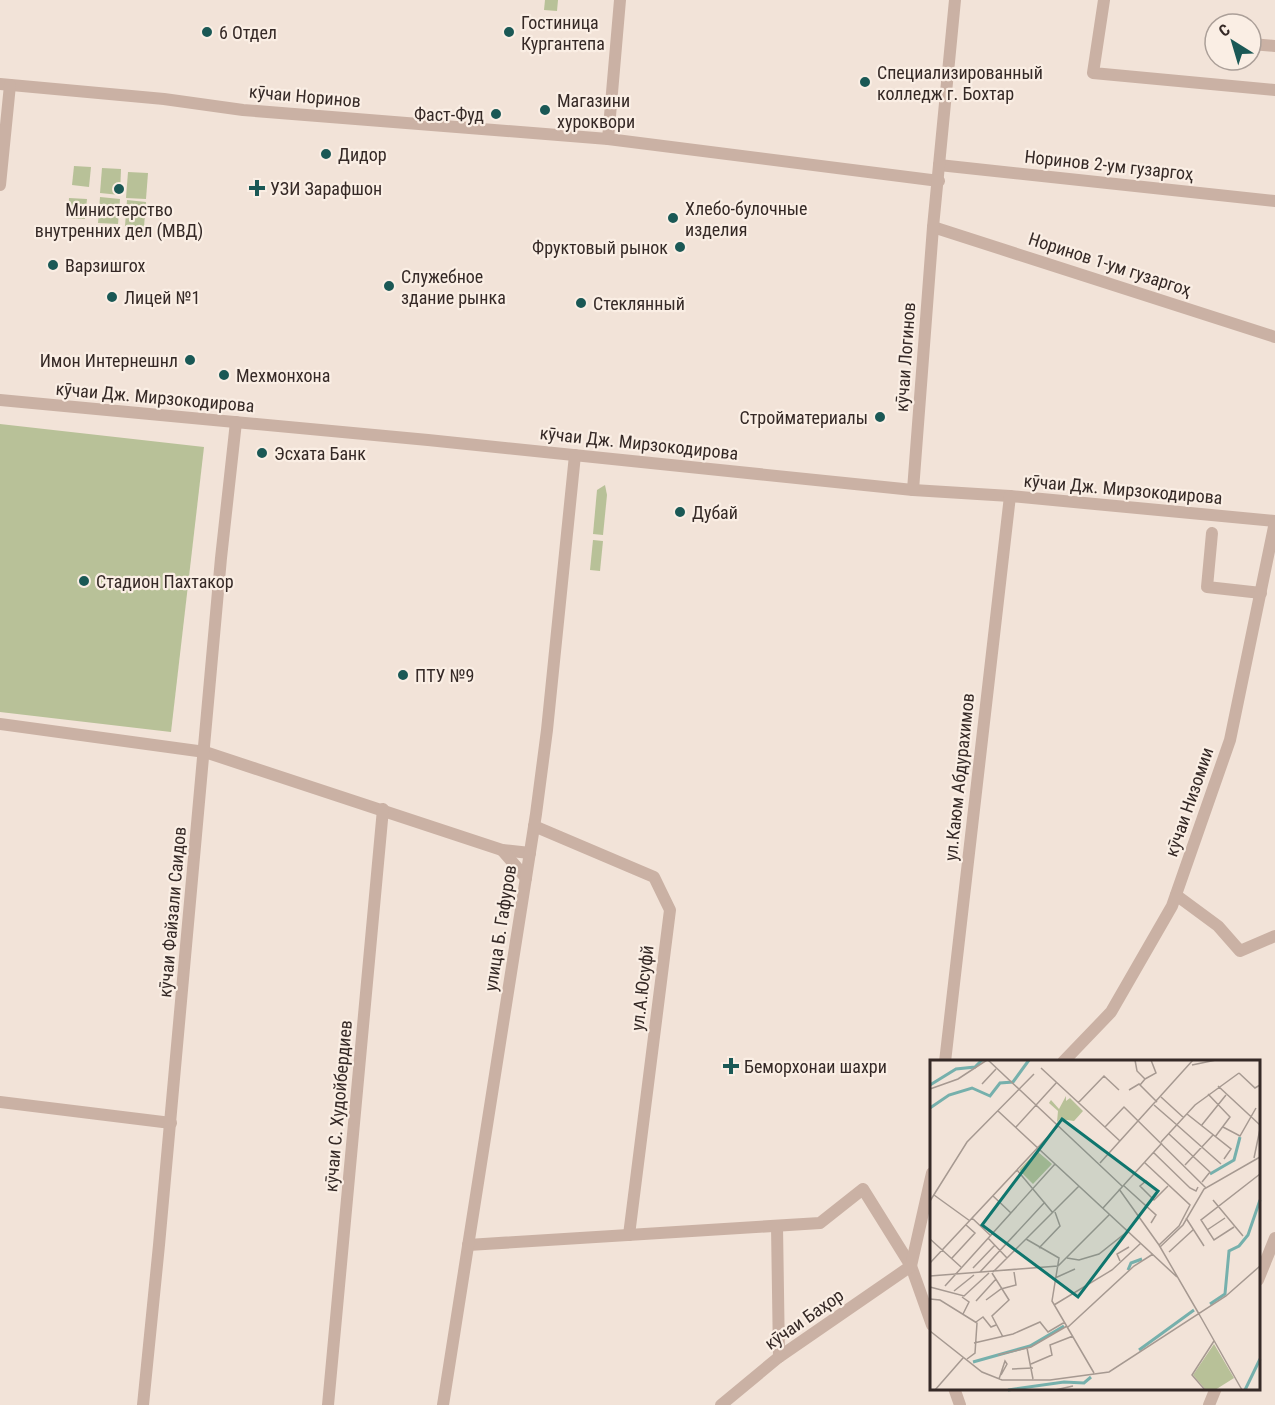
<svg xmlns="http://www.w3.org/2000/svg" width="1275" height="1405" font-family="'Roboto Condensed',sans-serif">
  <style>
    .green { fill: #b8c198 }
    .lines { fill: none; stroke-linecap: round; stroke-linejoin: round }
    .minor { stroke: #cab1a4; stroke-width: 12 }
    .poi-dot { fill: #1a5855; stroke: #faeee4; stroke-width: 2 }
    .labels { text-anchor: middle; dominant-baseline: central; stroke-width: 4.5; stroke-linejoin: round; paint-order: stroke }
    .poi-label { font-size: 18px; fill: #352926; stroke: #faeee4; text-anchor: start }
    .street-label { font-size: 18px; fill: #352926; stroke: #faeee4 }
    .inset-river { fill: none; stroke: #76b0ac; stroke-width: 3 }
    .inset-road { fill: none; stroke: #a69991; stroke-width: 1.5 }
    .view { fill: #0f766e; fill-opacity: 0.15; stroke: #0f766e; stroke-width: 3 }
    .inset-edge { fill: none; stroke: #352926; stroke-width: 3 }
  </style>
  <rect width="100%" height="100%" fill="#f2e3d8"/>
  <g class="green">
    <path d="M545,0h13l-1,11 -13,-1z"/>
    <path d="M543,17h13v13l-14,-1z"/>
    <path d="M74,166l17,1 -2,20 -17,-2z"/>
    <path d="M102,168l19,1 -1,26 -20,-2z"/>
    <path d="M128,172l20,1 -2,26 -20,-1z"/>
    <path d="M100,197l20,2 -2,25 -20,-1z"/>
    <path d="M69,198l18,1 -2,20 -17,-1z"/>
    <path d="M127,200l19,2 -2,25 -19,-1z"/>
    <path d="M0,424l204,23 -33,285 -171,-20z"/>
    <path d="M605,485l2,10 -4,40 -10,-1 4,-44z"/>
    <path d="M593,540l10,1 -3,30 -10,-1z"/>
  </g>
  <g class="lines">
    <g class="minor">
      <path d="M1104,0l-11,73 182,17"/>
      <path d="M1251,44l24,2"/>
      <path d="M0,84l164,15 79,11 365,29 331,42"/>
      <path d="M608,139l12,-139"/>
      <path d="M939,165l336,36"/>
      <path d="M0,185l10,-100"/>
      <path d="M933,227l342,110"/>
      <path d="M0,400l428,40 485,50 97,6 265,25"/>
      <path d="M913,490l20,-263 22,-227"/>
      <path d="M1212,533l-5,54 54,6"/>
      <path d="M0,724l205,28 297,98 28,3"/>
      <path d="M534,826l120,51 16,33 -41,325"/>
      <path d="M502,850l24,28"/>
      <path d="M1176,895l42,31 22,25 35,-15"/>
      <path d="M945,1062l65,-566"/>
      <path d="M1063,1062l48,-50 61,-106 58,-166 45,-218"/>
      <path d="M0,1102l171,21"/>
      <path d="M777,1226l2,131"/>
      <path d="M468,1245l352,-22 43,-34 48,77 21,59"/>
      <path d="M1258,1280l17,-42"/>
      <path d="M954,1388l6,17"/>
      <path d="M143,1405l16,-160 62,-687 15,-136"/>
      <path d="M328,1405l55,-596"/>
      <path d="M443,1405l93,-591 11,-84 28,-275"/>
      <path d="M721,1405l58,-48 132,-91 21,-93"/>
      <path d="M1209,1405l7,-17"/>
    </g>
  </g>
  <g class="poi-dot">
    <circle cx="207" cy="32" r="6"/>
    <circle cx="509" cy="32" r="6"/>
    <circle cx="865" cy="82" r="6"/>
    <circle cx="545" cy="110" r="6"/>
    <circle cx="496" cy="114" r="6"/>
    <circle cx="326" cy="154" r="6"/>
    <path d="M254 179h6v6h6v6h-6v6h-6v-6h-6v-6h6z"/>
    <circle cx="119" cy="189" r="6"/>
    <circle cx="673" cy="218" r="6"/>
    <circle cx="680" cy="247" r="6"/>
    <circle cx="53" cy="265" r="6"/>
    <circle cx="389" cy="286" r="6"/>
    <circle cx="112" cy="297" r="6"/>
    <circle cx="581" cy="303" r="6"/>
    <circle cx="190" cy="360" r="6"/>
    <circle cx="224" cy="375" r="6"/>
    <circle cx="880" cy="417" r="6"/>
    <circle cx="262" cy="453" r="6"/>
    <circle cx="680" cy="512" r="6"/>
    <circle cx="84" cy="581" r="6"/>
    <circle cx="403" cy="675" r="6"/>
    <path d="M728 1057h6v6h6v6h-6v6h-6v-6h-6v-6h6z"/>
  </g>
  <g class="labels">
    <g class="poi-label">
      <text x="521" y="22">Гостиница<tspan x="521" dy="21">Кургантепа</tspan></text>
      <text x="219" y="32">6 Отдел</text>
      <text x="877" y="72">Специализированный<tspan x="877" dy="21">колледж г. Бохтар</tspan></text>
      <text x="557" y="100">Магазини<tspan x="557" dy="21">хуроквори</tspan></text>
      <text x="484" y="114" text-anchor="end">Фаст-Фуд</text>
      <text x="338" y="154">Дидор</text>
      <text x="270" y="188">УЗИ Зарафшон</text>
      <text x="685" y="208">Хлебо-булочные<tspan x="685" dy="21">изделия</tspan></text>
      <text x="119" y="209" text-anchor="middle">Министерство<tspan x="119" dy="21">внутренних дел (МВД)</tspan></text>
      <text x="668" y="247" text-anchor="end">Фруктовый рынок</text>
      <text x="65" y="265">Варзишгох</text>
      <text x="401" y="276">Служебное<tspan x="401" dy="21">здание рынка</tspan></text>
      <text x="124" y="297">Лицей №1</text>
      <text x="593" y="303">Стеклянный</text>
      <text x="178" y="360" text-anchor="end">Имон Интернешнл</text>
      <text x="236" y="375">Мехмонхона</text>
      <text x="868" y="417" text-anchor="end">Стройматериалы</text>
      <text x="274" y="453">Эсхата Банк</text>
      <text x="692" y="512">Дубай</text>
      <text x="96" y="581">Стадион Пахтакор</text>
      <text x="415" y="675">ПТУ №9</text>
      <text x="744" y="1066">Беморхонаи шахри</text>
    </g>
    <g class="street-label">
      <text transform="translate(305 96) rotate(5)">кӯчаи Норинов</text>
      <text transform="translate(1109 165) rotate(6)">Норинов 2-ум гузаргоҳ</text>
      <text transform="translate(1110 264) rotate(18)">Норинов 1-ум гузаргоҳ</text>
      <text transform="translate(905 357) rotate(-86)">кӯчаи Логинов</text>
      <text transform="translate(155 397) rotate(5)">кӯчаи Дж. Мирзокодирова</text>
      <text transform="translate(639 443) rotate(6)">кӯчаи Дж. Мирзокодирова</text>
      <text transform="translate(1123 489) rotate(5)">кӯчаи Дж. Мирзокодирова</text>
      <text transform="translate(959 777) rotate(-84)">ул.Каюм Абдурахимов</text>
      <text transform="translate(1189 802) rotate(-71)">кӯчаи Низомии</text>
      <text transform="translate(172 912) rotate(-85)">кӯчаи Файзали Саидов</text>
      <text transform="translate(500 928) rotate(-81)">улица Б. Гафуров</text>
      <text transform="translate(642 988) rotate(-83)">ул.А.Юсуфй</text>
      <text transform="translate(338 1106) rotate(-85)">кӯчаи С. Худойбердиев</text>
      <text transform="translate(804 1319) rotate(-35)">кӯчаи Баҳор</text>
    </g>
  </g>
  <g transform="translate(930 1060)">
    <rect width="330" height="330" fill="#f2e3d8"/>
    <path d="M136,36v5l4,-3 13,13 -9,10 -14,-2 -3,3 1,-11 -9,-8 2,-3 8,9zM107,91l15,13 -19,20 -14,-14zM284,284l20,34 -19,12h-9l-13,-15z" fill="#b8c198"/>
    <path class="inset-river" d="M0,25l26,-16 19,-2 7,-7M0,48l19,-13 23,-7 18,8 10,-13 13,-1 16,-22M280,114l24,-14 6,-23M198,210l3,-7 11,-4M280,244l15,-10 4,-43 10,-5 9,-11 12,-35M209,290l55,-40M43,302l57,-16 34,-20M78,330l56,-8 20,1 7,-6M315,330l15,-31"/>
    <path class="inset-road" d="M58,0l134,126M205,0l2,11 8,8 -5,6M262,5l24,-5M111,8l79,73M309,13l16,15 5,-3M215,19l11,-6 -5,-13M52,24l14,-15M288,26l42,39M0,29l28,-10 29,-19M199,30l10,-6 18,18M278,34l22,23 -15,20M231,37l23,21M148,43l26,-27 15,14M224,45l23,20M68,51l179,166M257,54l44,35 -7,10M247,65l44,39M271,66l25,-31M86,67l41,-45M175,67l19,-20 82,81M293,67l17,9 16,-28M239,74l41,38 -8,10M231,82l34,-37 44,-32M223,92l37,36 6,3 2,-4M324,98l6,-29M214,102l46,43 -11,21 -20,19M170,103l93,-103M255,105l28,-30M87,110l36,43M193,125l33,30 -5,8M221,125l-5,-4 -6,5 14,14 14,-14M189,129l40,56 40,69M4,135l36,26M63,136l18,17M283,140l30,36M0,141l37,-59 67,-68M173,148l59,-65M42,158l18,17M256,158l18,28M304,167l-20,13 -13,-20 59,-46M277,170l18,-12M58,178l19,20M0,179l31,28M96,179l33,19 -7,43 42,72M230,187l23,-22 21,-36 56,-32M109,188l21,-22 -5,-14M239,192l25,-23M22,198l23,-25 -9,-8M137,198l12,2 20,-6 29,-23M190,201l-3,-7 12,-7M0,203l128,-137M43,208l22,-23M50,212l65,-70M63,212l86,-86M62,213l17,27 -17,16 11,21M0,216l128,-10 52,-52M125,218l20,-9M15,226l110,-122M0,227l34,9 25,-23M24,231l20,-16M32,237l7,5 -6,12M0,239l10,1 37,23 -2,30 -8,6M56,240l15,-11 15,-4 -2,-13M46,241l20,-22M124,245l58,-35 29,-27M269,254l43,76M46,262l7,-5 8,10 5,-2M138,267l66,-61 19,-12M0,271l52,41 20,8h48l59,-8 117,-76 34,-30M44,283l39,-9 27,-12 8,10 17,-10M97,288l6,31M68,295l33,-8 36,-21M101,304l21,-9 -2,-10 23,-9M82,309l21,-1M69,319l6,-18 2,3 -6,11M5,330l28,-32M125,330l18,-4M275,330l-13,-15 22,-34"/>
    <path class="view" d="M132,59l96,72 -80,106 -96,-72z"/>
    <rect width="330" height="330" class="inset-edge"/>
  </g>
  <g transform="translate(1233 42) rotate(323)"><circle r="28" fill="#faeee4" stroke="#ab9f98" stroke-width="1.5"/>
  <path d="M0-4.5L10 22L0 15L-10 22Z" fill="#1a5855"/>
  <text y="-9" font-size="16" font-weight="bold" text-anchor="middle" fill="#352926">С</text>
  </g>
</svg>
